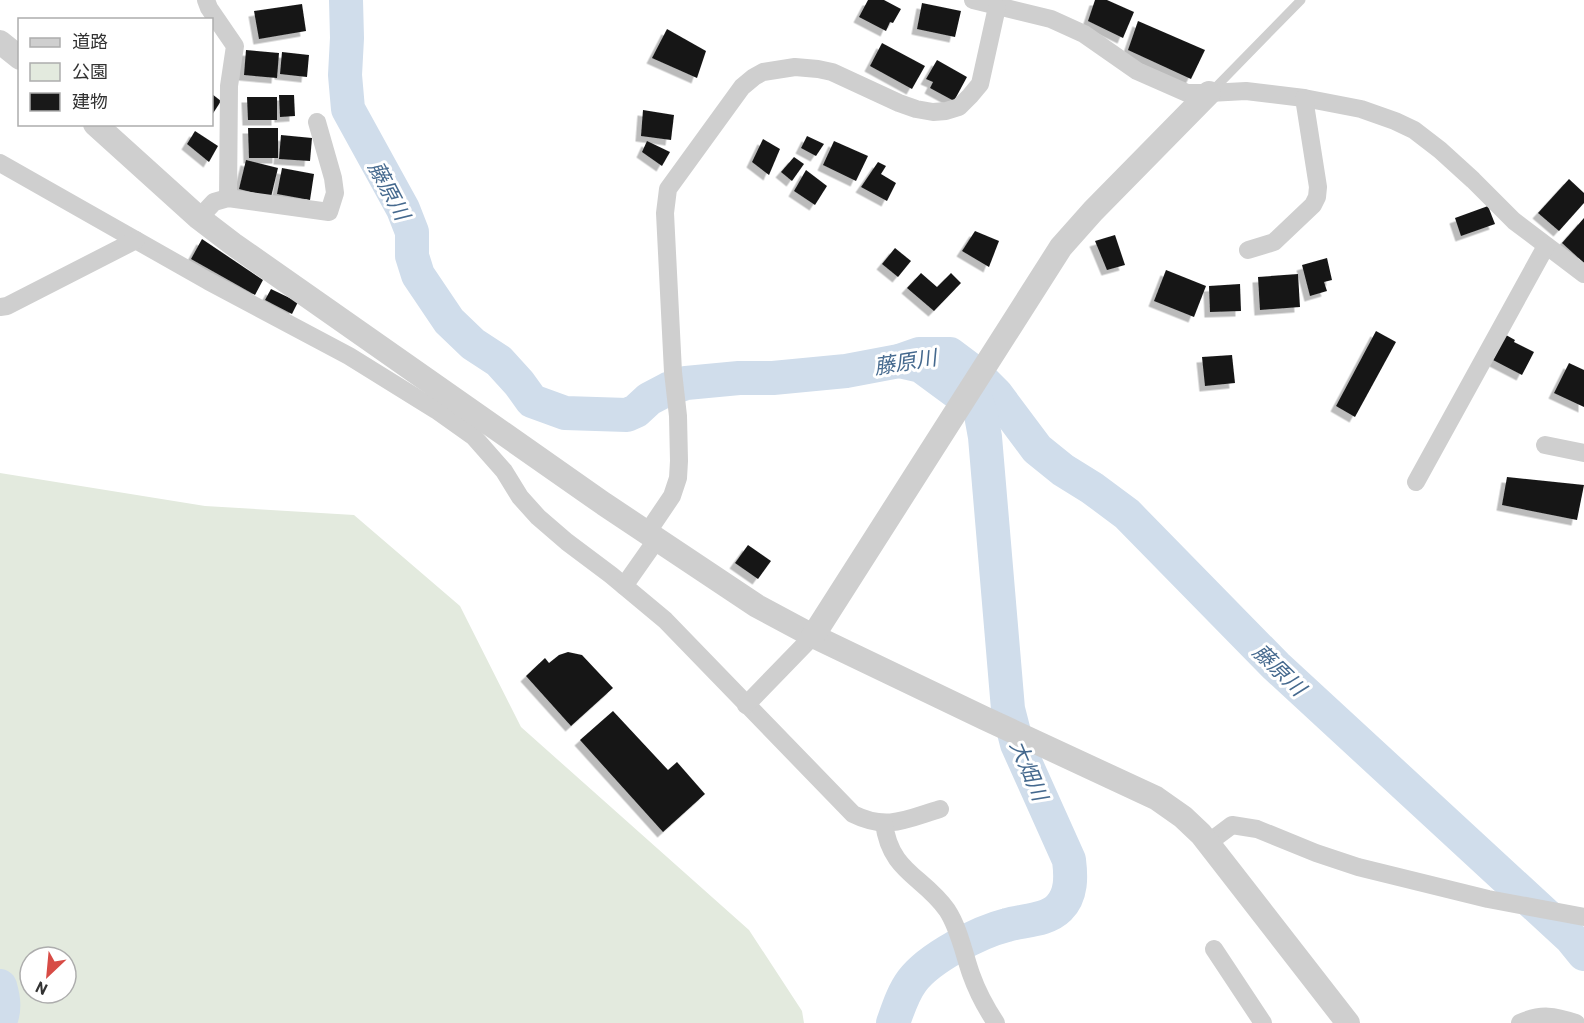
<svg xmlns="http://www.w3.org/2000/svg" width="1584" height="1023" font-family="Barlow,'Noto Sans JP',sans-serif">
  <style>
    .green { fill: #e3eade; fill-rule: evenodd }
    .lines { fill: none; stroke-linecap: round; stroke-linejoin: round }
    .river { stroke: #d0ddeb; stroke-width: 34 }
    .building { fill: #191919; filter: url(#shadow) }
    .service { stroke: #cfcfcf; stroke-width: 9 }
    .minor { stroke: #cfcfcf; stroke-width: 18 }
    .tertiary { stroke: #cfcfcf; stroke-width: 24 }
    .labels { text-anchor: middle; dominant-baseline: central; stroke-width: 6; stroke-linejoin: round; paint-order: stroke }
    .water-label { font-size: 21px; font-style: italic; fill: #45698e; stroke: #fff }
  </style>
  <defs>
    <filter id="shadow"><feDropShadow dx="-5.5" dy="5.5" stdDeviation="0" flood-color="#0004"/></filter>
  </defs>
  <rect width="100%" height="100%" fill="#fff"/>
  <path class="green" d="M0,473l205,33 149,9 106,91 61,121 228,203 53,81 2,12h-790l-14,-36zM30,957h36v36h-36z"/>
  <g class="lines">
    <g class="river">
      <path d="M346,0l1,38 -2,37 3,34 55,100 9,23v24l6,19 31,46 24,23 26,17 20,22 13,18 33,12 62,2 9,-4 13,-12 19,-10 18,-6 53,-5h34l73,-7 53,-10 20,-7h31l24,18 22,22 41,55 26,21 29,18 35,26 149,152 295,272 13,16"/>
      <path d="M0,986c4,14 5,23 0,36"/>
      <path d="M893,1023c5,-14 10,-30 19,-42 17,-23 67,-49 95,-56 16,-5 39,-4 52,-17 13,-13 12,-32 10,-48l-52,-116 -9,-35 -23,-272 -4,-22 -5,-15 -17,-6 -38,-28 -22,-5"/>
    </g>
  </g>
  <g class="building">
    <path d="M868,0h16l17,9 -8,14 -3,-1 -4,9 -27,-14z"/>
    <path d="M1095,0h12l27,12 -11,26 -35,-17z"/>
    <path d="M922,3l39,8 -6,26 -38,-8z"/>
    <path d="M302,4l4,27 -47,8 -5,-28z"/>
    <path d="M1138,21l67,29 -14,29 -63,-29z"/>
    <path d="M667,29l39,22 -9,27 -45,-20z"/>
    <path d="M882,43l43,23 -13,23 -42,-23z"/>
    <path d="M246,50l33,3 -2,25 -33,-3z"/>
    <path d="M282,52l27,3 -2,22 -27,-3z"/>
    <path d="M937,60l30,17 -13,24 -24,-13 3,-6 -7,-3z"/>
    <path d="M212,94l9,7 -9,14z"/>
    <path d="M279,95h15l1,21 -15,1z"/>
    <path d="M247,97h30v23h-29z"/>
    <path d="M643,110l31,5 -3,25 -30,-4z"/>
    <path d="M248,128h30v30h-29z"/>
    <path d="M195,131l23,15 -9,16 -22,-18z"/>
    <path d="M281,135l31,3 -2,23 -31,-2z"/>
    <path d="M807,136l17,8 -8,12 -15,-8z"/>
    <path d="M763,139l17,10 -11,26 -17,-13z"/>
    <path d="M647,141l23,11 -8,14 -20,-14z"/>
    <path d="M834,141l34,15 -12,25 -33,-16z"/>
    <path d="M794,157l10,7 -12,17 -11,-9z"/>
    <path d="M246,160l32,8 -7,29 -32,-8z"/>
    <path d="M878,162l8,4 -5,8 15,9 -9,18 -26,-14z"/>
    <path d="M282,168l32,6 -4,26 -33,-6z"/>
    <path d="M806,170l21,16 -12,19 -21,-14z"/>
    <path d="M1569,179l15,14v10l-25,28 -21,-18z"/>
    <path d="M1488,206l7,18 -34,12 -6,-18z"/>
    <path d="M1584,218v45l-22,-20z"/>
    <path d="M975,231l24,10 -10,26 -27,-16z"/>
    <path d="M1115,235l10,30 -18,5 -12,-29z"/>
    <path d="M202,239l61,41 -8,15 -64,-36z"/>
    <path d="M895,248l16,13 -13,16 -16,-13z"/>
    <path d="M1327,258l5,22 -8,2 3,9 -17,5 -8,-31z"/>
    <path d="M1166,270l40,16 -12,31 -40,-16z"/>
    <path d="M921,273l16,14 14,-14 10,10 -27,28 -27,-23z"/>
    <path d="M1298,274l2,33 -40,3 -2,-33z"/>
    <path d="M1240,284l1,27 -31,1 -1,-26z"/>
    <path d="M271,289l27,13 -6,12 -27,-14z"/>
    <path d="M1376,331l20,11 -41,75 -19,-11z"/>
    <path d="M1506,335l9,5 -1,2 20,10 -12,23 -29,-15z"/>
    <path d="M1232,355l3,28 -30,3 -3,-29z"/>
    <path d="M1569,363l15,7v37l-30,-14z"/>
    <path d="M1507,477l77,8 -7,35 -75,-15z"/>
    <path d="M748,545l23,16 -13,18 -23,-16z"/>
    <path d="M568,652l14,3 31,33 -42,38 -45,-50 19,-18 4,5 10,-8z"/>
    <path d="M613,711l55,59 9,-8 28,32 -42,38 -83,-92z"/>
  </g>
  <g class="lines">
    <path class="service" d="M1211,92l90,-92"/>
    <g class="minor">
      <path d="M206,0l3,8 26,38 -6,40 -1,112"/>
      <path d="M973,0l78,19 33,15 53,37 50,22h22l37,-2 58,7 57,11 34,12 19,9 26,20 33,30 41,41 70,53"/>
      <path d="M0,163l208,118 141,75 87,54 38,27 30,34 16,26 18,20 29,25 44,33 54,45 188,194c34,17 54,5 87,-5"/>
      <path d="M199,218l15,-16 14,-4 101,14 6,-19 -2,-15 -16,-56"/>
      <path d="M1248,250l26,-8 39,-37 4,-8 1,-10 -14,-89"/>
      <path d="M0,307l7,-1 129,-66"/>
      <path d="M1545,445l39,8"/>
      <path d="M1416,482l130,-236"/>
      <path d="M647,533l25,-37 6,-18 1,-17 -1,-45 -5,-44 -8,-159 3,-24 74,-102 12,-10 9,-5 32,-5 23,2 14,3 67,31 17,6 17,3 13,-1 13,-4 11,-11 10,-12 17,-77"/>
      <path d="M624,586l33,-47"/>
      <path d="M746,705l67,-69"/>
      <path d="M884,823c6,49 39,53 63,87 12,18 17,44 24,64 6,17 15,34 25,49"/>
      <path d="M1208,843l24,-18 25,4 59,24 42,14 130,32 96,18"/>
      <path d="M1214,949l49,74"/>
      <path d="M1520,1023c21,-10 35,-7 56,0"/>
    </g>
    <g class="tertiary">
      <path d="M0,42l20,16"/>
      <path d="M95,124l104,94 34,26 371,260 153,102 56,30 171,82 172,80 27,19 18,17 147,189"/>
      <path d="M813,636l248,-389 32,-36 116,-118"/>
    </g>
  </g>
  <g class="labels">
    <g class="water-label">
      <text transform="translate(390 190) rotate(62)">藤原川</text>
      <text transform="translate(905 361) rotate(-9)">藤原川</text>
      <text transform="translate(1280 669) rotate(44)">藤原川</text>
      <text transform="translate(1030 770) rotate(67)">大畑川</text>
    </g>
  </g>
  <rect x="18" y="18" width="195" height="108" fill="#ffffff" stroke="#adadad" stroke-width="1.5"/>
  <rect x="30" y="38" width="30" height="9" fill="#cfcfcf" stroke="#adadad" stroke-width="1.5"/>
  <text x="72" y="48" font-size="18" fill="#323232">道路</text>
  <rect x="30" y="63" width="30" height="18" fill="#e3eade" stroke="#adadad" stroke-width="1.5"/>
  <text x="72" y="78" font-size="18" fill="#323232">公園</text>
  <rect x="30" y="93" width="30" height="18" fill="#191919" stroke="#adadad" stroke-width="1.5"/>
  <text x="72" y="108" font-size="18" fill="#323232">建物</text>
  <g transform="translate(48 975) rotate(206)"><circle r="28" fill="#ffffff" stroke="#adadad" stroke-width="1.5"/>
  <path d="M0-4.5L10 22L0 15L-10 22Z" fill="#d74b45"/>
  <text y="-9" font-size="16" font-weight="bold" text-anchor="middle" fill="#323232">N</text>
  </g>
</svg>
